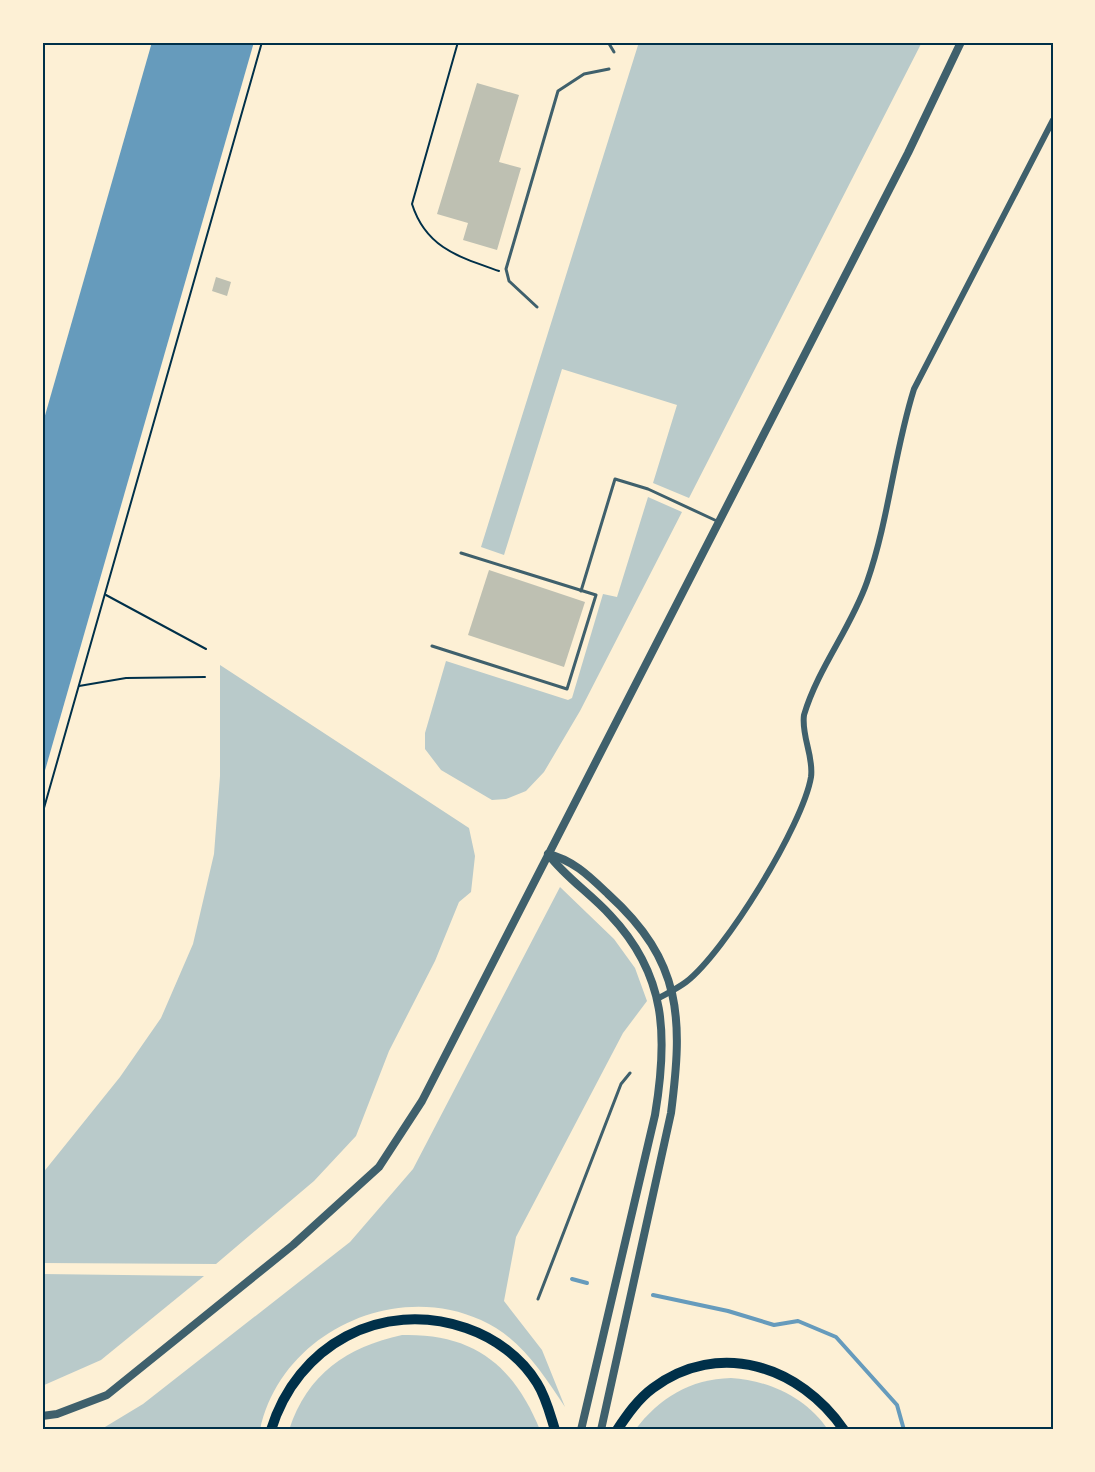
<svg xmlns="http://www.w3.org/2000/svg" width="1095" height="1472" font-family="'Libre Baskerville',serif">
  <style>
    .green { fill: #b9caca }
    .water { fill: #669bbc }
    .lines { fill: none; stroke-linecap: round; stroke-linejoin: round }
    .stream { stroke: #669bbc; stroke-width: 4 }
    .building { fill: #bec0b2 }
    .path { stroke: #003049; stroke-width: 2 }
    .service { stroke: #3f606c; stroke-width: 3 }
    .minor { stroke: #3f606c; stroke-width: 6 }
    .tertiary { stroke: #3f606c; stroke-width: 8 }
    .trunk { stroke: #003049; stroke-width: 10 }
    .neatline { fill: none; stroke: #003049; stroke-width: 2 }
  </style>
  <rect width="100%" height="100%" fill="#fdf0d5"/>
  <g class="green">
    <path d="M639,42h283l-233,456 -36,-15 24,-78 -115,-36 -58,186 -23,-8z"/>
    <path d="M648,497l34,15 -102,199 -36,61 -18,19 -20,8 -14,1 -51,-30 -16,-21v-16l21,-72 122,39 4,-2 31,-104 14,3z"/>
    <path d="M220,665l249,163 6,28 -4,36 -12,10 -24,59 -46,90 -33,85 -42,45 -98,83 -174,-1v-89l78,-97 41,-59 32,-74 21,-90 6,-78z"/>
    <path d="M560,887l54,52 21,29 12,33 -24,32 -107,204 -12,64 38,49 23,57c-23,-34 -44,-69 -84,-87 -88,-40 -201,14 -221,110h-160l43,-26 207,-162 63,-73z"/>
    <path d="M42,1274l162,2 -103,84 -59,26z"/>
    <path d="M402,1335c72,-2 112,31 138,95h-251c18,-56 58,-83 113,-95z"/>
    <path d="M731,1378c37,2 76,20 97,52h-193c24,-32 55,-51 96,-52z"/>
  </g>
  <path class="water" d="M152,42h102l-212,739v-355z"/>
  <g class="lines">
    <g class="stream">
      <path d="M572,1279l15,4"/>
      <path d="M653,1295l75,16 46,14 24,-4 38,16 61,68 7,25"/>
    </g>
  </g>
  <g class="building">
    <path d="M477,83l42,12 -20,67 22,6 -24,82 -34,-10 5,-17 -31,-9z"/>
    <path d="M216,277l15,5 -4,14 -15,-5z"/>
    <path d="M489,570l96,32 -21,65 -96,-32z"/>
  </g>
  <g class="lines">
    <g class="path">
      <path d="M458,42l-46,162c14,44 47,53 87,67"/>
      <path d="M106,595l100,54"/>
      <path d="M79,686l47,-8 79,-1"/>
      <path d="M42,815l220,-773"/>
    </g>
    <g class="service">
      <path d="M608,42l6,10"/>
      <path d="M537,307l-28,-26 -3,-12 52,-178 26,-17 25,-5"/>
      <path d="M581,591l34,-112 33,10 71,33"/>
      <path d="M432,646l135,43 29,-94 -135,-42"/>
      <path d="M538,1299l83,-215 9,-11"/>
    </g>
    <path class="minor" d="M659,998c9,-5 19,-10 27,-16 39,-30 117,-157 125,-205 3,-21 -10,-41 -7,-62 14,-47 47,-87 63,-133 22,-63 27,-130 47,-193l139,-269"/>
    <g class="tertiary">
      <path d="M548,854c25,6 41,22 60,40 75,68 75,125 63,219l-70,317"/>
      <path d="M548,854c18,24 42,39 62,61 57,60 58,122 45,200l-74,315"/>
      <path d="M42,1416l15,-2 50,-19 186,-150 86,-78 43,-66 486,-948 53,-111"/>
    </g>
    <g class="trunk">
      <path d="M271,1430c26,-85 110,-131 195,-102 29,10 55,29 71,55 9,14 13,31 18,47"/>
      <path d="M617,1430c10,-15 21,-31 36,-42 66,-49 147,-22 191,42"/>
    </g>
  </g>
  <rect width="1095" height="1472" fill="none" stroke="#fdf0d5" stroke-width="87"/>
  <rect x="44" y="44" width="1008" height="1384" class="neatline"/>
</svg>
